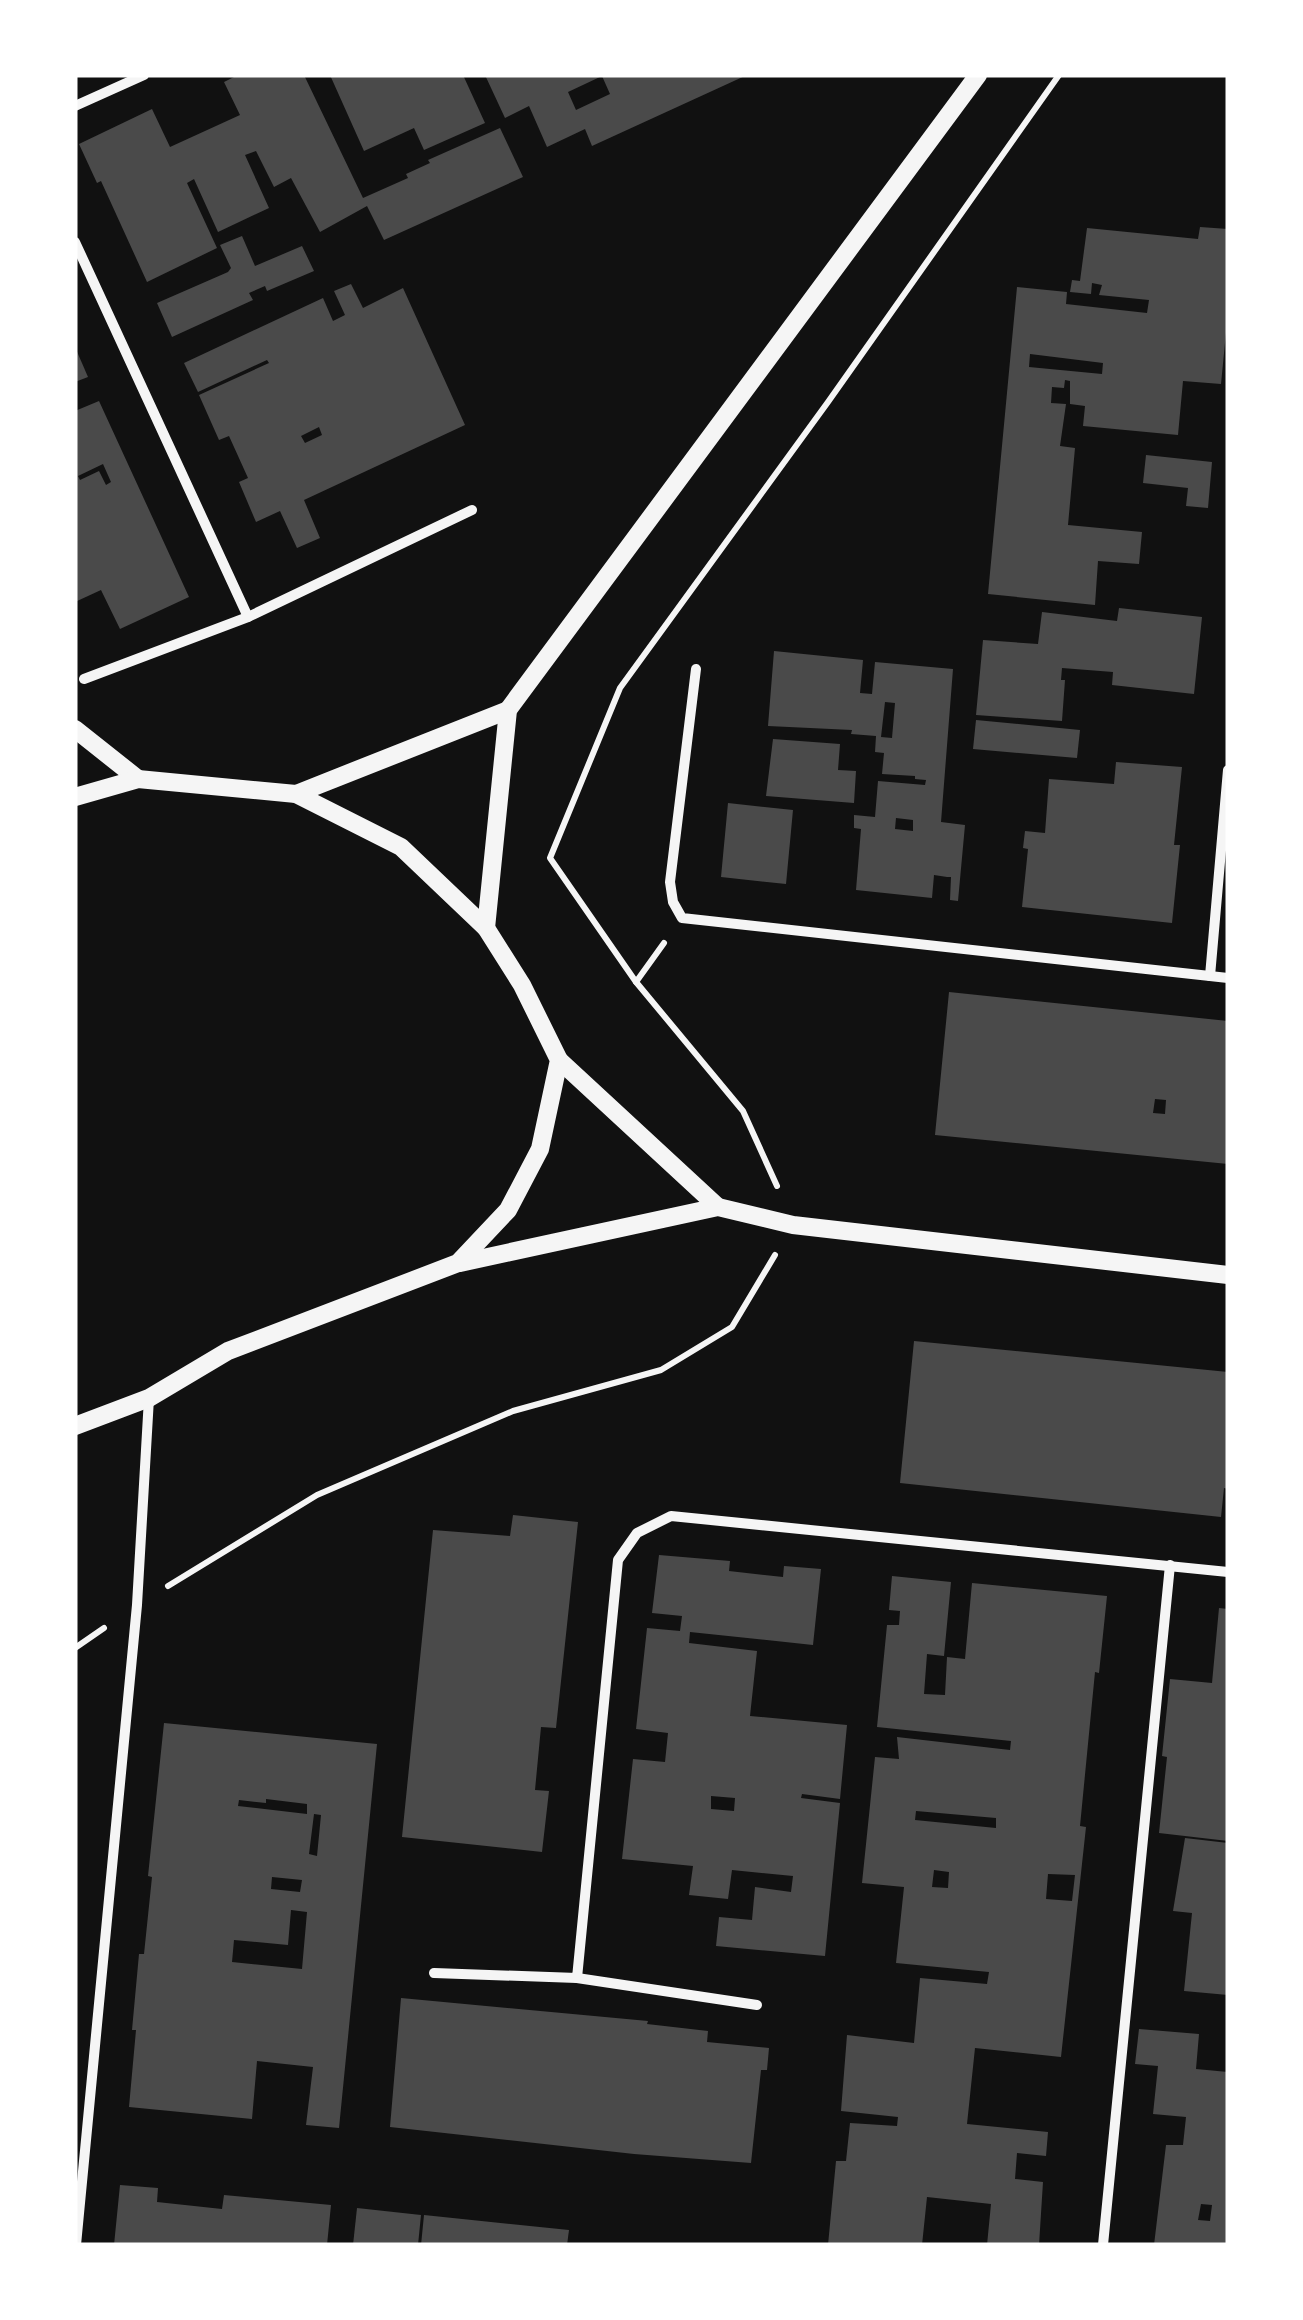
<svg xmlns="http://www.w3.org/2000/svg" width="1303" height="2320" font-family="Commissioner,sans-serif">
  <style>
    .building { fill: #4a4a4a; fill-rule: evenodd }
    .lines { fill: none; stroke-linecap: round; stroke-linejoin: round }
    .path { stroke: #f5f5f5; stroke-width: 6 }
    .minor { stroke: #f5f5f5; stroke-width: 10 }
    .tertiary { stroke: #f5f5f5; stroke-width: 18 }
  </style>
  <rect width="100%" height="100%" fill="#111"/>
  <g class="building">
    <path d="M238,75h66l59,123 45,-20 -2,-4 24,-11 -2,-3 72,-32 23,49 -139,63 -17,-34 -47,26 -29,-54 -17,9 -18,-36 -11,4 24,53 -51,24 -24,-53 -7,4 30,65 -70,34 -46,-101 -4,2 -18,-39 73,-35 18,38 70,-32 -16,-33z"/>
    <path d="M330,75h133l22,48 -61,27 -10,-22 -50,23z"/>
    <path d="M485,75h262l-155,71 -7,-17 -38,18 -18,-41 -24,12zM602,76l8,18 -34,16 -8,-18z"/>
    <path d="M1200,227l28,2v83l-7,72 -38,-3 -5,54 -95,-9 2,-20 -15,-2v-23l-5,-1 -1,8 -12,-1 -1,16 15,1 -6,42 15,2 -7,77 74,7 -3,32 -41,-3 -3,44 -107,-11 29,-307 50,5 -1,12 81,9 2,-13 -50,-5 3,-10 -10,-2 -1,11 -21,-2 2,-12 8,1 7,-53 111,11zM1030,354l73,9 -1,11 -73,-7z"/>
    <path d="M242,236l13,30 47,-20 12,25 -47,20 -2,-5 -16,7 4,7 -81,37 -15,-34 71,-31 3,-4 -11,-23z"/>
    <path d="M351,284l12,24 40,-20 62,137 -161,75 16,38 -23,10 -17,-37 -24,11 -17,-40 9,-4 -19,-42 -10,4 -20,-45 70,-32 -2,-3 -69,32 -14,-29 139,-65 10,23 12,-6 -11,-24zM319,427l3,8 -17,8 -4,-7z"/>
    <path d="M75,347l13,30 -13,5z"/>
    <path d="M99,401l90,196 -69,32 -19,-39 -26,12v-191zM103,464l8,18 -5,3 -7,-14 -19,9 -2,-4z"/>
    <path d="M1146,455l66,7 -4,46 -22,-2 2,-18 -45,-5z"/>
    <path d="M1119,608l83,9 -8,77 -82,-9 1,-13 -51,-4 -1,12h4l-3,41 -86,-6 7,-75 55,4 4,-32 75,9z"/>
    <path d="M774,651l89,9 -3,33 12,1 3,-32 78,7 -12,153 24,3 -7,76 -8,-1 1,-23h-4l-13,-2 -2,23 -76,-8 5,-61 -7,-1v-13l21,2 3,-36 47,4 1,-5 -11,-1v-3l-33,-2 2,-21 -9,-1 1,-16 -25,-2 1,-4 -84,-4zM885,702l10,1 -3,35 -11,-1zM896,818l17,2v11l-18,-2z"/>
    <path d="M976,720l104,10 -3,28 -104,-9z"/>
    <path d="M773,739l67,5 -2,26 18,1 -2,32 -88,-7z"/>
    <path d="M1116,762l66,5 -8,78h6l-8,78 -150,-16 6,-58 -5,-1 2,-17 20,2 4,-54 65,5z"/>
    <path d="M728,803l65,7 -7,74 -65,-7z"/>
    <path d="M949,992l279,29v143l-293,-29zM1155,1099l11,1 -1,14 -12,-1z"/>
    <path d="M914,1341l314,31v117l-4,-1 -3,29 -321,-34z"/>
    <path d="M513,1515l65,7 -22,206 -15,-1 -6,63 14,1 -7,61 -140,-15 31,-307 77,6z"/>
    <path d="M659,1555l71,6 -1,10 54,6 1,-11 37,3 -8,76 -123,-13 -1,11 68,8 -7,65 97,9 -7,74 -38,-5 -1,4 39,5 -15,153 -109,-10 3,-29 33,3 3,-33 36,5 2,-16 -61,-6 -4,29 -39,-4 4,-29 -71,-7 11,-100 32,3 3,-29 -32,-4 11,-101 33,3 2,-15 -30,-3zM711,1796l24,2 -1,13 -23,-2z"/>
    <path d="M892,1576l59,6 -7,74 -17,-2 -3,40 21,1 2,-38 18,2 7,-76 135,13 -8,77 -4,-1 -15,154 6,1 -25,230 -86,-9 -8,76 81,8 -2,24 -29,-3 -2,26 28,3 -4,63h-52l4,-41 -64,-7 -5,48h-94l8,-84h10l4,-38 47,3 1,-9 -57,-6 6,-76 67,8 6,-65 67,6 2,-12 -93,-9 8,-76 -42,-4 13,-126 24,2 -2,-22 113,13 1,-9 -134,-14 10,-102h12l1,-14 -11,-1zM916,1811l80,7v10l-81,-8zM934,1870l15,2 -1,16 -16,-1zM1048,1874l27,1 -3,26 -26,-2z"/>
    <path d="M1219,1608l9,1v232l-69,-8 8,-76 -5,-1 8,-77 42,4z"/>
    <path d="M164,1723l213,21 -38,384 -33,-3 7,-58 -56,-6 -5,58 -123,-12 7,-77h-4l7,-76h5l8,-77 -4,-1zM266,1799l41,5v10l-69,-8 1,-6 27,3zM314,1814l7,1 -4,41 -8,-2zM272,1877l30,3 -2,12 -29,-3zM291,1910l16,2 -5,57 -70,-7 2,-22 54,5z"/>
    <path d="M1185,1838l43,5v152l-44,-4 8,-78 -19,-2z"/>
    <path d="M401,1998l247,23 -1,3 61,7 -1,11 62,6 -2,22h-6l-10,93 -117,-9 -244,-27z"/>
    <path d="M1139,2029l60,5 -3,35 32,3v173h-74l12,-100h17l3,-28 -33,-3 5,-48 -23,-2zM1201,2204l11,1 -2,16 -12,-1z"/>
    <path d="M120,2185l38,3 -1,14 65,7 2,-14 107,10 -4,40h-213z"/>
    <path d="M357,2208l64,7 -3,30h-65z"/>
    <path d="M424,2215l145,15 -2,15h-146z"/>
  </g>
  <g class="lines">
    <g class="path">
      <path d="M636,982l28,-39"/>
      <path d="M777,1186l-34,-75 -107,-129 -86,-124 70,-170 208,-286 231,-327"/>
      <path d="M168,1586l149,-91 196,-84 148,-41 71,-43 43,-72"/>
      <path d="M75,1648l29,-20"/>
    </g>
    <g class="minor">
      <path d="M75,106l69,-31"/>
      <path d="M75,242l173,375"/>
      <path d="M696,669l-26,213 3,20 9,16 546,60"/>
      <path d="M84,679l164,-62 224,-107"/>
      <path d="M1210,976l18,-206"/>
      <path d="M434,1973l143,5 41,-418 19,-27 34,-17 557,56"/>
      <path d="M577,1978l180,27"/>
      <path d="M76,2245l61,-640 12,-207"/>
      <path d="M1103,2245l67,-680"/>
    </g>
    <g class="tertiary">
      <path d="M75,729l63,50"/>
      <path d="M296,794l212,-84"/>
      <path d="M75,797l63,-18 158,15 105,53 85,81 36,57 37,75 -19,89 -32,61 -50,53 -230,88 -79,47 -74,28"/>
      <path d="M486,928l22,-218 470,-635"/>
      <path d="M559,1060l159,147"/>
      <path d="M460,1263l258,-56 75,18 435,50"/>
    </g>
  </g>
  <rect width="1303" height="2320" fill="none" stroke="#ffffff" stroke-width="155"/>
</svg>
